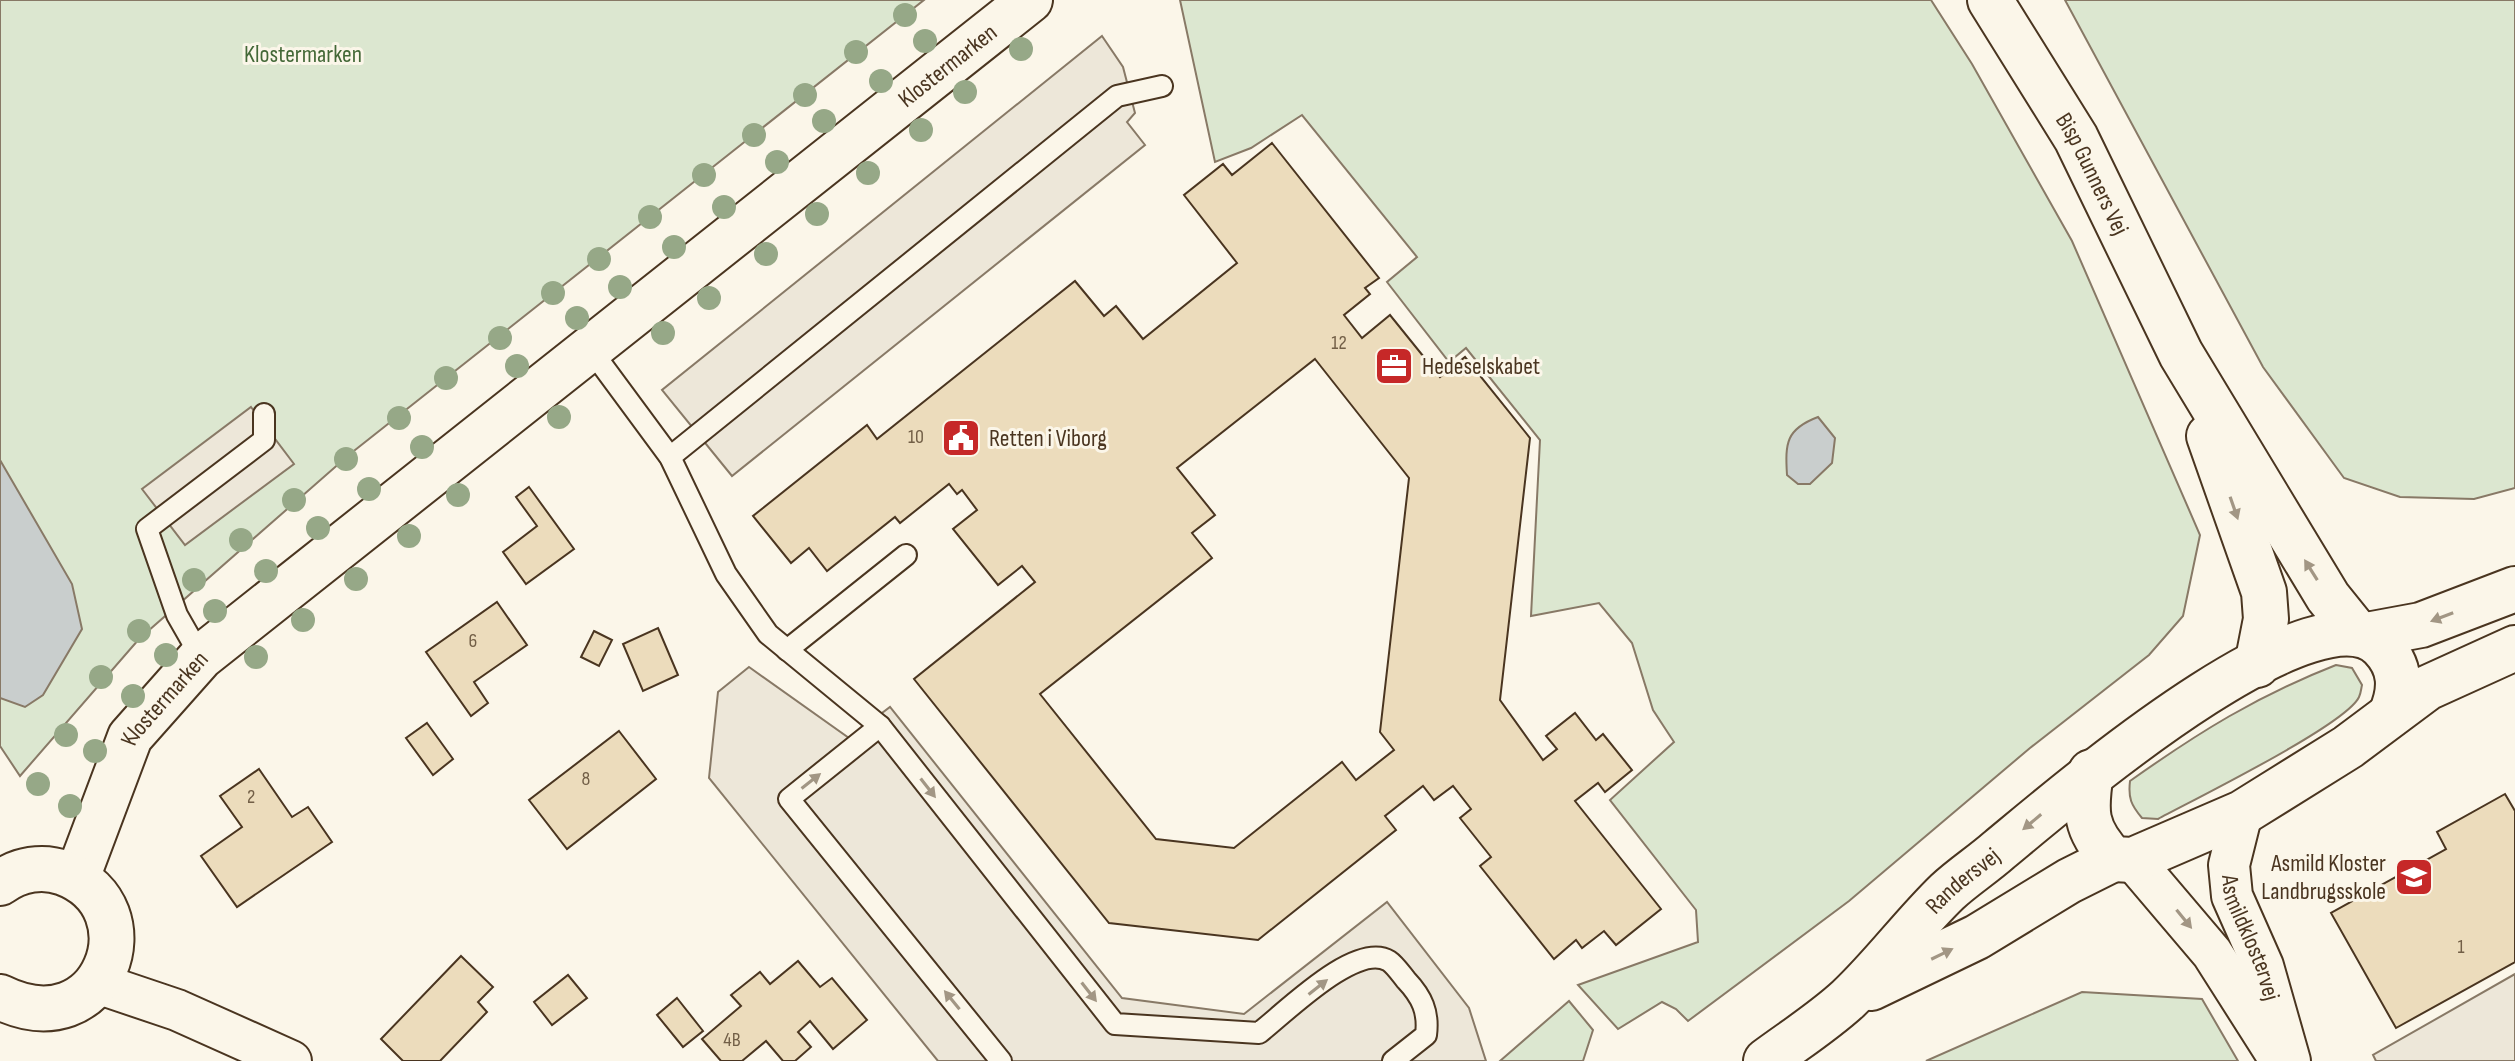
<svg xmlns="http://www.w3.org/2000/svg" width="2515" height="1061" font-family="'Sofia Sans Condensed',sans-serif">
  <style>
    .green { fill: #dce7d0; stroke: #887966; stroke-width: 2 }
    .parking { fill: #ede7d9; stroke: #887966; stroke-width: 2 }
    .water { fill: #c9cecd; stroke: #887966; stroke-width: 2 }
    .building { fill: #ecdcbc; stroke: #4a3520; stroke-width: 2; fill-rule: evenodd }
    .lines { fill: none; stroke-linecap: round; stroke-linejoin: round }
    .service-casing { stroke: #4a3520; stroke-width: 24 }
    .minor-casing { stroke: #4a3520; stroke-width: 44 }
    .tertiary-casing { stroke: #4a3520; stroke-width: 48 }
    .service { stroke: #fbf6e9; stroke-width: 20 }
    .minor { stroke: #fbf6e9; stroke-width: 40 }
    .tertiary { stroke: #fbf6e9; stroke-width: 44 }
    .tree { fill: #96a887 }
    .oneway { fill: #a29684 }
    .labels { text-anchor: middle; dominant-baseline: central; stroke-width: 6; stroke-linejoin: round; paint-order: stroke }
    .number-label { font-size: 20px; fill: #725f47 }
    .park-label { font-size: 24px; fill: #436837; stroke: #fbf6e9 }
    .street-label { font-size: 24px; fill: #4a3520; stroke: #fbf6e9 }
    .poi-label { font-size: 24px; fill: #4a3520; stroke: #fbf6e9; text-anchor: start }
  </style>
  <rect width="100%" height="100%" fill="#fbf6e9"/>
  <g class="green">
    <path d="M0,0h924l-574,454 -211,185 -119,137 -20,-30z"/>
    <path d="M1180,0h751l41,64 100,177 128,294 -17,81 -34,39 -119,93 -181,153 -161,120 -12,-12 -14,-7 -44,27 -40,-44 120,-43 -2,-32 -86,-110 64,-58 -21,-32 -21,-67 -33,-40 -68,13 9,-176 -74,-92 -17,14 -62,-80 30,-25 -115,-142 -51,33 -36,14z"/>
    <path d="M2065,0h450v488l-41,11 -74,-2 -56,-19 -81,-111z"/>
    <path d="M2336,665l16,3 10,17c-1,4 -1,8 -3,12 -13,28 -166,103 -201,122l-16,-1c-11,-13 -14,-20 -12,-37 69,-49 127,-85 206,-116z"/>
    <path d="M2082,992l120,7 36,62h-312z"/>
    <path d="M1569,1001l24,29 -10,31h-83z"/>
  </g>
  <g class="parking">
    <path d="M1102,36l21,31 12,46 -8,9 18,23 -413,331 -70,-86z"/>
    <path d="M251,407l43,57 -109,81 -43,-56z"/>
    <path d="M749,667l100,71 41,-31 232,291 122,16 143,-112 82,106 17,53h-548l-229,-283 9,-86z"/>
    <path d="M2515,974v87h-139l-3,-6z"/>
  </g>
  <g class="water">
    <path d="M1818,417l17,21 -3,25 -22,21h-12l-11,-9c-2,-32 -1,-46 31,-58z"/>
    <path d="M0,460l72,124 10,45 -39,66 -18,12 -25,-9z"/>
  </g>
  <g class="building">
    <path d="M1272,143l107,135 -14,10 5,6 -26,21 18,23 28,-23 50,62 25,-20 65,81 -30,262 43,60 14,-11 -11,-13 29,-23 21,27 7,-6 29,36 -27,22 -7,-9 -23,18 86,108 -45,36 -12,-14 -22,17 -6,-8 -22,19 -74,-93 11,-9 -31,-39 11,-9 -18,-23 -19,14 -11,-14 -38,30 11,14 -138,110 -149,-17 -195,-244 121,-97 -13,-16 -24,19 -45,-56 24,-19 -15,-20 -5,4 -8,-10 -49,39 -5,-6 -68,54 -18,-23 -18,15 -38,-47 114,-91 10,14 198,-158 29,35 12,-10 27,33 94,-76 -53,-68 39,-31 9,11zM1315,359l94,119 -29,254 14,18 -38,30 -14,-18 -108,86 -78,-9 -116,-145 172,-136 -20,-25 23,-18 -38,-47z"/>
    <path d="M529,487l45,62 -48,35 -23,-32 34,-26 -21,-29z"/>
    <path d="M497,602l30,43 -53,37 14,21 -17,13 -45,-64z"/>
    <path d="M658,628l20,47 -35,16 -20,-47z"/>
    <path d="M594,631l18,9 -13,26 -18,-9z"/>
    <path d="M427,723l26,36 -20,16 -27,-37z"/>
    <path d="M619,731l37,48 -89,70 -38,-49z"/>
    <path d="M259,769l33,48 16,-10 24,35 -95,65 -36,-51 41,-29 -22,-31z"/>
    <path d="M2505,794l10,17v151l-119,66 -65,-115 115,-64 -9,-17z"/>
    <path d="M461,956l32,31 -15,15 9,10 -47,49h-37l-22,-22z"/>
    <path d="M798,961l22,26 12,-9 35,42 -34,29 -23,-28 -12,11 13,15 -16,14h-12l-17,-20 -24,20h-21l-19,-22 39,-33 -10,-11 29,-23 10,12z"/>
    <path d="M568,975l19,23 -35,27 -18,-23z"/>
    <path d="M677,998l26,33 -20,16 -26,-32z"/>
  </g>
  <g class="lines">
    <g class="service-casing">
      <g id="service">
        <path d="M591,350l79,107 56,117 42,60 112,92 235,298 144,9c26,-20 97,-92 130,-72 6,4 12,13 17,19 16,17 23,32 20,55l-33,26"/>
        <path d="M670,457l447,-361 45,-10"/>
        <path d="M787,650l119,-95"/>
        <path d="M201,657l-24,-42 -30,-86 117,-89v-26"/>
        <path d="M880,726l-91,73 212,262"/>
      </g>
    </g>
    <g class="minor-casing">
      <g id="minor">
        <path id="s1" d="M2242,813l-13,52 3,31 31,70 27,95"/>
        <path d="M2133,860l79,93 63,99"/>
        <path d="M97,983l80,27 114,51"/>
      </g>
    </g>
    <g class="tertiary-casing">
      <g id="tertiary">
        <path id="s2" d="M1990,0l86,138 105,216 147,243 29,36"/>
        <path d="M2209,436l55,156 2,27 -9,46"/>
        <path d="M2367,635l54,-10 94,-36"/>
        <path d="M2091,772c-6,39 -7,57 22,87l20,1 109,-47 106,-66 79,-59 88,-40"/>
        <path id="s3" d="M77,878l53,-141 71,-80 829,-657"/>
        <path d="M0,883c19,-14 43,-18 64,-10 91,34 41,176 -64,124"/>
        <path d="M1871,988l106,-51 92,-56 44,-22"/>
        <path id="s4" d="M1766,1061c27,-20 57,-39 82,-62 35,-33 64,-73 99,-107 16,-15 35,-27 52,-42 55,-45 317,-273 383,-203 20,21 19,43 9,67"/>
      </g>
    </g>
    <use href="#service" class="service"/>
    <use href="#minor" class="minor"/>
    <use href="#tertiary" class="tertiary"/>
  </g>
  <g class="tree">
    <circle cx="905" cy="15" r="12"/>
    <circle cx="925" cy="41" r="12"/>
    <circle cx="1021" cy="49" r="12"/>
    <circle cx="856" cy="52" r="12"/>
    <circle cx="881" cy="81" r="12"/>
    <circle cx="965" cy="92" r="12"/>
    <circle cx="805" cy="95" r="12"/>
    <circle cx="824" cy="121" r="12"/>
    <circle cx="921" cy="130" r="12"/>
    <circle cx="754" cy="135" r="12"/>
    <circle cx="777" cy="162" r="12"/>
    <circle cx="868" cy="173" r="12"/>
    <circle cx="704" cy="175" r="12"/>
    <circle cx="724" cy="207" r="12"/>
    <circle cx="817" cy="214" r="12"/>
    <circle cx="650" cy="217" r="12"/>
    <circle cx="674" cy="247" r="12"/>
    <circle cx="766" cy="254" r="12"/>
    <circle cx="599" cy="259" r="12"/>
    <circle cx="620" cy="287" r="12"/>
    <circle cx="553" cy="293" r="12"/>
    <circle cx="709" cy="298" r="12"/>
    <circle cx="577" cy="318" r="12"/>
    <circle cx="663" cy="333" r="12"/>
    <circle cx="500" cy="338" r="12"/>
    <circle cx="517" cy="366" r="12"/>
    <circle cx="446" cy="378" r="12"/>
    <circle cx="559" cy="417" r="12"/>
    <circle cx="399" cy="418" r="12"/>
    <circle cx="422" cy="447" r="12"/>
    <circle cx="346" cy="459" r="12"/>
    <circle cx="369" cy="489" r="12"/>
    <circle cx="458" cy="495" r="12"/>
    <circle cx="294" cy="500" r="12"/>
    <circle cx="318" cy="528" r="12"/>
    <circle cx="409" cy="536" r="12"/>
    <circle cx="241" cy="540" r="12"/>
    <circle cx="266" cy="571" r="12"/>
    <circle cx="356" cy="579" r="12"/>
    <circle cx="194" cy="580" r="12"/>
    <circle cx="215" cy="611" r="12"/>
    <circle cx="303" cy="620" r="12"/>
    <circle cx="139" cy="631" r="12"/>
    <circle cx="166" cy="655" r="12"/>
    <circle cx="256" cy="657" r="12"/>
    <circle cx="101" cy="677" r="12"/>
    <circle cx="133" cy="696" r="12"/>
    <circle cx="66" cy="735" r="12"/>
    <circle cx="95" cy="751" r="12"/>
    <circle cx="38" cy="784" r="12"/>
    <circle cx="70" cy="806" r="12"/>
  </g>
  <defs><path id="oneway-solid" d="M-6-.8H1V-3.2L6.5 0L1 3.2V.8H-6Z" transform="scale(2)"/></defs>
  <g class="oneway">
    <use href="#oneway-solid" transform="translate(2234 508) rotate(71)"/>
    <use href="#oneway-solid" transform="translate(2311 570) rotate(-122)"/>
    <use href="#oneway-solid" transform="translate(2442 617) rotate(159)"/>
    <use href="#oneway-solid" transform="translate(811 781) rotate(-38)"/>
    <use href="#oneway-solid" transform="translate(928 788) rotate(52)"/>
    <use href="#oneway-solid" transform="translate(2032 822) rotate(140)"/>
    <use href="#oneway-solid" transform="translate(2184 919) rotate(51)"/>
    <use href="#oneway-solid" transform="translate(1942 954) rotate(-26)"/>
    <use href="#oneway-solid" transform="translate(1318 987) rotate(-38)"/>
    <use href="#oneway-solid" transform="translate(1089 992) rotate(52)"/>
    <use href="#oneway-solid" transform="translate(952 1000) rotate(-129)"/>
  </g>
  <defs>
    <g id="office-square" transform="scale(2)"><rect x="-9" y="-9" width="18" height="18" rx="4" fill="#c62828" stroke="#fbf6e9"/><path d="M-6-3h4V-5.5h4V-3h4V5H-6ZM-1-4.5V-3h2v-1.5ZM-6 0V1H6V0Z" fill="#fff"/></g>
    <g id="civic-square" transform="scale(2)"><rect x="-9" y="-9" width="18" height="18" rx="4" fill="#c62828" stroke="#fbf6e9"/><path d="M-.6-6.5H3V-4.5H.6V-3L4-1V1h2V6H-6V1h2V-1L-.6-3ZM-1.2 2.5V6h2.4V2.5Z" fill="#fff"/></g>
    <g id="school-square" transform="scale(2)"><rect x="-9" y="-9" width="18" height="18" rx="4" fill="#c62828" stroke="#fbf6e9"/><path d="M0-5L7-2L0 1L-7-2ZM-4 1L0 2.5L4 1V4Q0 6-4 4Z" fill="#fff"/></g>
  </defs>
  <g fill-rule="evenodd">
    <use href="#office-square" x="1394" y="366"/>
    <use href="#civic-square" x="961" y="438"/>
    <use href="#school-square" x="2414" y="877"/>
  </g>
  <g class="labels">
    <g class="number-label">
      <text x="1339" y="343">12</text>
      <text x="916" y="437">10</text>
      <text x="473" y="641">6</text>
      <text x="586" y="779">8</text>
      <text x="251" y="797">2</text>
      <text x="2461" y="947">1</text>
      <text x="732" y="1040">4B</text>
    </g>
    <g class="park-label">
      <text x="303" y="54">Klostermarken</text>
    </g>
    <g class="street-label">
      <text stroke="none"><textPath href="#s3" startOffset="1210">Klostermarken</textPath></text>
      <text stroke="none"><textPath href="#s2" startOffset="202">Bisp Gunners Vej</textPath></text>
      <text stroke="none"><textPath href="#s3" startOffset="202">Klostermarken</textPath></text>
      <text stroke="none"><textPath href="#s4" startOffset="268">Randersvej</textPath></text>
      <text stroke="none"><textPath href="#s1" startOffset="130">Asmildklostervej</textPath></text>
    </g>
    <g class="poi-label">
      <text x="1422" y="366">Hedeselskabet</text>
      <text x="989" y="438">Retten i Viborg</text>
      <text x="2386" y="863" text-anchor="end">Asmild Kloster<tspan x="2386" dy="28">Landbrugsskole</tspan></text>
    </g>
  </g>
</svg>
